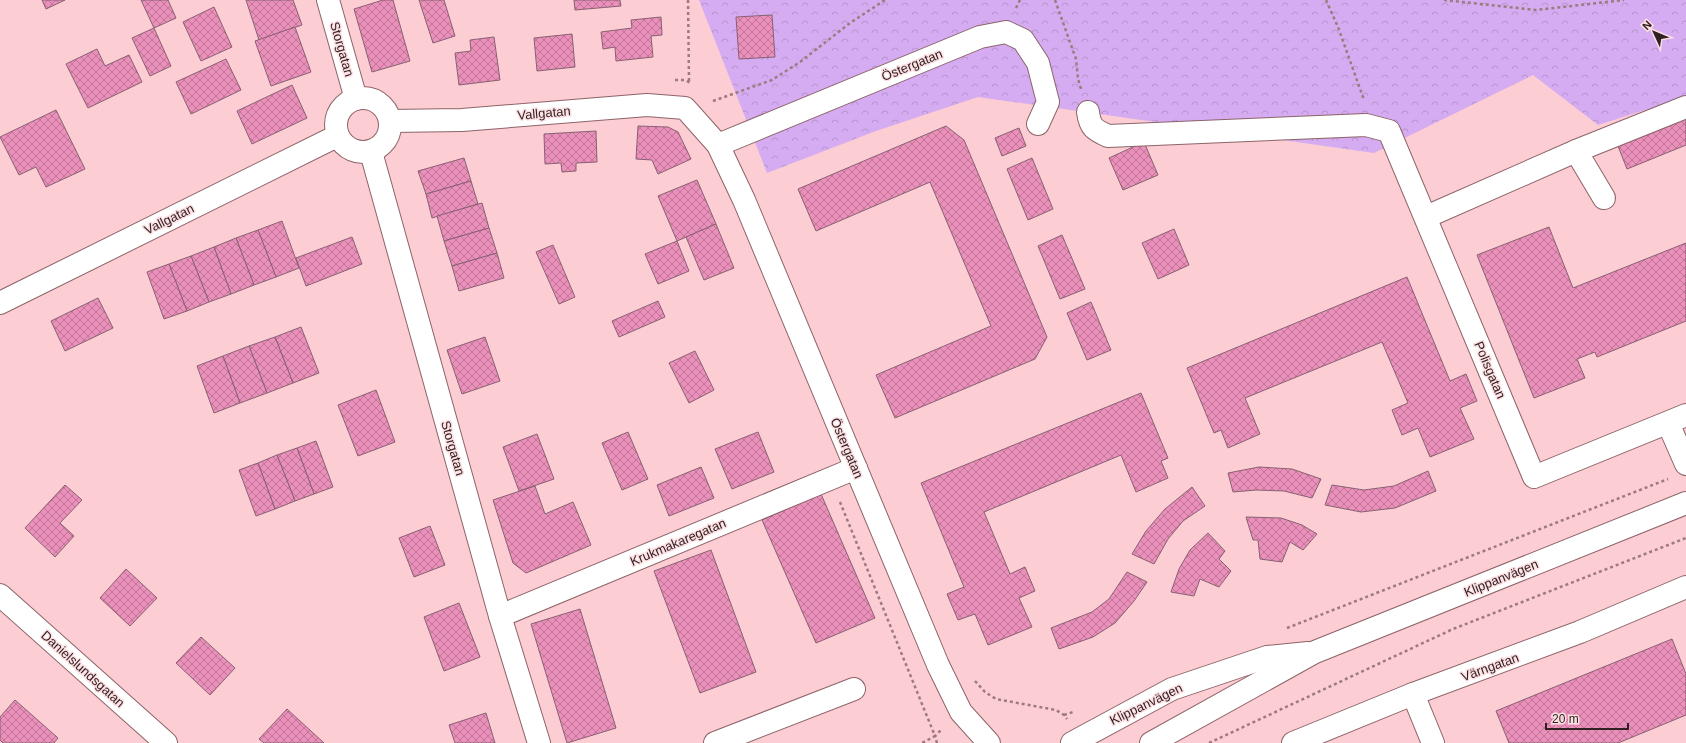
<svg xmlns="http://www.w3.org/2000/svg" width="1686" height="743" font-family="Arial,sans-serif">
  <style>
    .forest { fill: url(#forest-crowns) }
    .building { fill: url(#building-cross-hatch); stroke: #876172 }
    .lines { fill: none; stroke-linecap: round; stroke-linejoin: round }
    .minor-casing { stroke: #8c6469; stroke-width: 24 }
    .path { stroke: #9c7b7f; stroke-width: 2.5; stroke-dasharray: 3 3; stroke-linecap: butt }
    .minor { stroke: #fff; stroke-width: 22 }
    .labels { text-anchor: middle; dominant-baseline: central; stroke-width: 3; stroke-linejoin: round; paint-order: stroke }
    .street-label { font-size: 13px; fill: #322123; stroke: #fde0e3 }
  </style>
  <defs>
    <pattern id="forest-crowns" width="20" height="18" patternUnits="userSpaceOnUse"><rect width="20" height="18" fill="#d5acf1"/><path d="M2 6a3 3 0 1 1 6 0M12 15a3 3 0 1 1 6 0" fill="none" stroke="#b794ce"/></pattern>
    <pattern id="building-cross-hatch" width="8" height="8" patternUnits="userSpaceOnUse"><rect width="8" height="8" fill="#eb90ba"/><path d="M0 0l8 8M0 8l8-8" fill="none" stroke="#bf7597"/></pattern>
  </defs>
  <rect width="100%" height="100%" fill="#fccdd2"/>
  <path class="forest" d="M699,0h987v97l-88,28 -65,-50 -159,78 -396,-56 -102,34 -109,42z"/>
  <g class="building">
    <path d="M42,0h23l-19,9z"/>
    <path d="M141,0h27l8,18 -22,10z"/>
    <path d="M246,0h47l9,25 -43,15z"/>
    <path d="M383,0h10l17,61 -38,11 -18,-63z"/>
    <path d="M419,0h25l11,36 -22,7z"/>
    <path d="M574,0h46l1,6 -46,4z"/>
    <path d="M214,7l18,40 -31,14 -18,-39z"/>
    <path d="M772,15l3,42 -36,2 -3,-42z"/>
    <path d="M661,17l1,18 -11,1 2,21 -37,4 -1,-14 -12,2 -2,-17 31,-4 -1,-8z"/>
    <path d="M295,27l16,45 -40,14 -16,-45z"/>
    <path d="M154,28l17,38 -21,10 -18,-38z"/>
    <path d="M572,34l3,33 -38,4 -3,-33z"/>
    <path d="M494,37l6,43 -41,5 -4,-32 16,-2 -1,-11z"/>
    <path d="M97,49l8,17 24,-11 13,27 -54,26 -22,-44z"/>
    <path d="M226,59l15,31 -50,24 -15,-32z"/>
    <path d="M292,85l15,33 -55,26 -15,-33z"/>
    <path d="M56,110l29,59 -39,18 -10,-20 -17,8 -19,-38z"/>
    <path d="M1686,113v32l-59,24 -11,-28z"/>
    <path d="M638,126l30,1 10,5 13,27 -33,15 -6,-14 -16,-1z"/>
    <path d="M946,126l18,14 83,197 -12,22 -140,59 -19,-43 115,-49 -61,-144 -114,49 -18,-42z"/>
    <path d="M1019,128l7,18 -24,10 -7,-18z"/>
    <path d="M596,131l1,31 -21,1v8l-14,1 -1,-9 -16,1 -1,-30z"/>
    <path d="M1144,142l14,33 -35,15 -14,-32z"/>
    <path d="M464,158l7,23 -45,13 -8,-23z"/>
    <path d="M1032,158l21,51 -25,11 -21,-51z"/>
    <path d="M697,180l19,44 -39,17 -19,-45z"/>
    <path d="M471,181l7,23 -46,14 -6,-24z"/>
    <path d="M482,203l7,25 -45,13 -7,-25z"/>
    <path d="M282,221l17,47 -23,9 -18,-47z"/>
    <path d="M716,224l18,44 -30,12 -18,-43z"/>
    <path d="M1549,227l24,61 113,-45v78l-89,36 -2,-5 -18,7 8,19 -51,20 -57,-143z"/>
    <path d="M489,228l8,25 -45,13 -8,-25z"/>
    <path d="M1174,229l15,36 -31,14 -16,-36z"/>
    <path d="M258,230l18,47 -22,8 -18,-47z"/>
    <path d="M1062,235l23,54 -25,10 -22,-53z"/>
    <path d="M352,237l10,27 -56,22 -10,-28z"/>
    <path d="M236,238l18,47 -23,9 -17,-47z"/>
    <path d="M677,241l12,30 -31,13 -13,-30z"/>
    <path d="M553,245l22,52 -16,7 -23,-52z"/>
    <path d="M214,247l17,47 -22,8 -18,-46z"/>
    <path d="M497,253l7,25 -45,13 -7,-25z"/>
    <path d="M191,256l18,46 -22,9 -18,-47z"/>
    <path d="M169,264l18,47 -23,8 -17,-47z"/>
    <path d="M1407,277l43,104 16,-7 11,27 -17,7 14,31 -44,18 -12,-29 -16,7 -10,-25 16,-7 -26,-61 -137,56 15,36 -32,14 -7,-18 -7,3 -27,-65z"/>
    <path d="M98,298l15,30 -48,23 -14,-30z"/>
    <path d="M658,301l7,16 -46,20 -7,-16z"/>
    <path d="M1091,302l20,48 -24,10 -20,-47z"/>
    <path d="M301,327l18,46 -26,10 -18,-46z"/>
    <path d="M275,337l18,46 -26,10 -18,-47z"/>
    <path d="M485,337l15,44 -38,13 -15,-44z"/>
    <path d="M249,346l18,47 -27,10 -17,-47z"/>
    <path d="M695,351l19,39 -25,13 -20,-40z"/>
    <path d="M223,356l17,47 -26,10 -17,-47z"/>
    <path d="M376,390l19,52 -37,14 -20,-51z"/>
    <path d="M1141,393l27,65 -7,3 7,17 -32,14 -15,-37 -137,57 26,62 15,-7 10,24 -16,7 13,29 -44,18 -13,-31 -17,6 -11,-26 17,-7 -43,-104z"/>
    <path d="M628,432l20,47 -26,11 -20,-47z"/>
    <path d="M758,432l16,40 -42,17 -17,-40z"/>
    <path d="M537,434l17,45 -35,12 -16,-44z"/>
    <path d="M316,441l17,46 -19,7 -17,-46z"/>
    <path d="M297,448l17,46 -19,7 -18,-46z"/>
    <path d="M277,455l18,46 -20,8 -17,-46z"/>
    <path d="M258,463l17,46 -19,7 -17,-46z"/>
    <path d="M701,467l13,31 -45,18 -12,-31z"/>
    <path d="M1259,467l33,2 29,10 -9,19 -28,-7 -28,-1 -23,2 -5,-19z"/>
    <path d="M1428,471l8,20 -41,17 -34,4 -36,-7 7,-20 32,5 30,-4z"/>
    <path d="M65,485l17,15 -22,23 14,13 -19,21 -30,-29z"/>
    <path d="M535,486l10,28 28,-12 18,43 -65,28 -13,-10 -20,-63z"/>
    <path d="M1192,487l13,19 -22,15 -15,18 -14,25 -22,-10 14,-23 19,-22z"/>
    <path d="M821,494l54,124 -59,25 -54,-123z"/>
    <path d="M1246,517l35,1 21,7 15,9 -14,16 -13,-8 -8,20 -22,-3 -2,-19h-5z"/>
    <path d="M430,526l15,39 -31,12 -15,-39z"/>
    <path d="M1208,533l17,18 -6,8 12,12 -12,16 -19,-8 -6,17 -23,-4 8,-23 11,-19z"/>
    <path d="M711,550l45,122 -56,21 -46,-122z"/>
    <path d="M126,569l31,29 -27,28 -30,-28z"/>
    <path d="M1127,572l20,10 -13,19 -19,22 -22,14 -34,12 -8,-21 41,-16 17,-13z"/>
    <path d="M459,603l21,54 -36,14 -20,-54z"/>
    <path d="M580,609l36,119 -49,15 -36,-119z"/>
    <path d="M201,637l34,31 -25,27 -34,-32z"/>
    <path d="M1672,639l14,35v41l-68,28h-109l-13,-32z"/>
    <path d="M15,700l43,38 -4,5h-51l-3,-3v-23z"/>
    <path d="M287,709l37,34h-60l-5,-4z"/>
    <path d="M486,713l9,30h-40l-6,-18z"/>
  </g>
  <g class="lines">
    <g class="minor-casing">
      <g id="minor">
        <path d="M328,0l28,99"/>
        <circle cx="363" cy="125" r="27"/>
        <path d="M1088,112c2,16 7,18 20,24l258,-11 23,6 145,346 152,-62"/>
        <path d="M390,121l72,-1 185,-15 38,3 33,37 26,55 194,465 23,47 28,31"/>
        <path d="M718,145l262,-108 26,-5 17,8 15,23 10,39 -10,22"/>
        <path d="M1576,151l28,47"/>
        <path d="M371,152l129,464 39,127"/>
        <path d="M1426,217l150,-66 110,-44"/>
        <path d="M0,303l337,-167"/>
        <path d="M1668,423l18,41"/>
        <path d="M0,595l166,148"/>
        <path d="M500,616l356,-148"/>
        <path d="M1413,694l20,49"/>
        <path d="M715,743l139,-54"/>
        <path d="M1072,743l100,-54 95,-32 41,-4"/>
        <path d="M1151,743l164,-91 371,-149"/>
        <path d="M1293,743l120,-49 167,-62 106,-45"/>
      </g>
    </g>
    <g class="path">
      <path d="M688,0l1,81"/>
      <path d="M1055,0l21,59 2,20 3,10"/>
      <path d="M1326,0l12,27 26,73"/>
      <path d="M1444,0l92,10 88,-10"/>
      <path d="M1016,8l4,-8"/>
      <path d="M675,80h9l7,3"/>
      <path d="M713,101l59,-21 28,-18 50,-39 35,-23"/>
      <path d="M840,502l95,234 -13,7"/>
      <path d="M1287,628l381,-149"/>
      <path d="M975,681l10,11 11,7 60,11 8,5 3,4"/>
      <path d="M1064,715l9,-3"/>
      <path d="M937,743l-2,-7 7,-7"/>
      <path d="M1209,743l244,-114 233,-91"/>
    </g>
    <use href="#minor" class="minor"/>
  </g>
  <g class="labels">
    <g class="street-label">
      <text transform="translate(342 49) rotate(74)">Storgatan</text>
      <text transform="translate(912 65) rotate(-22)">Östergatan</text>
      <text transform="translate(544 113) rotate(-5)">Vallgatan</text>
      <text transform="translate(169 219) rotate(-26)">Vallgatan</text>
      <text transform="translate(1490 370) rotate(67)">Polisgatan</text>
      <text transform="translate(453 448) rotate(74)">Storgatan</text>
      <text transform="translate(847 448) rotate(67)">Östergatan</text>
      <text transform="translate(678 542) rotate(-23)">Krukmakaregatan</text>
      <text transform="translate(1501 578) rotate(-22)">Klippanvägen</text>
      <text transform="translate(1490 667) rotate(-20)">Värngatan</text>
      <text transform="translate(83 669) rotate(42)">Danielslundsgatan</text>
      <text transform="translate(1146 704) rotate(-26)">Klippanvägen</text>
    </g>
  </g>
  <g transform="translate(1654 32) rotate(314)" stroke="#fde0e3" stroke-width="3" paint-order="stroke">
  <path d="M0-3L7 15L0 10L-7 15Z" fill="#322123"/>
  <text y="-6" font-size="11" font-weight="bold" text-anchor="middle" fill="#322123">N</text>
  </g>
  <path d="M1546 723v6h82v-6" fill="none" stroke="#322123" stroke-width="2"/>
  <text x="1552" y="723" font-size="12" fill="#322123" stroke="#fde0e3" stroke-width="3" paint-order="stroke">20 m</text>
</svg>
